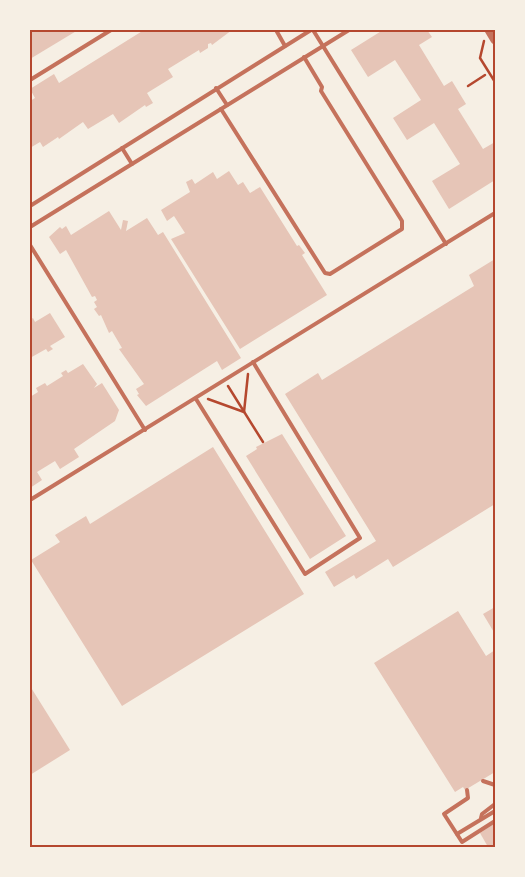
<svg xmlns="http://www.w3.org/2000/svg" width="525" height="877" font-family="'Noto Sans',sans-serif">
  <style>
    .building { fill: #e6c5b7 }
    .lines { fill: none; stroke-linecap: round; stroke-linejoin: round }
    .path { stroke: #b5482f; stroke-width: 2.5 }
    .service { stroke: #c5725c; stroke-width: 4 }
    .tertiary { stroke: #c5725c; stroke-width: 9 }
    .neatline { fill: none; stroke: #b5482f; stroke-width: 2 }
  </style>
  <rect width="100%" height="100%" fill="#f6efe4"/>
  <g class="building">
    <path d="M30,30h48l-48,29z"/>
    <path d="M144,30h88l-20,15 -1,-2 -3,1v4l-8,5 -1,-3 -31,19 5,8 -26,16 6,10 -7,4 -1,-2 -26,18 -6,-9 -25,15 -5,-7 -24,17 -1,-2 -15,10 -3,-5 -10,6v-47l5,-3 -5,-9 24,-15 5,9z"/>
    <path d="M383,30h44l5,7 -13,8 25,41 8,-5 14,23 -8,5 25,40 12,-7v38l-46,29 -17,-28 28,-17 -26,-41 -27,17 -14,-22 28,-18 -26,-40 -27,17 -17,-27z"/>
    <path d="M229,171l9,14 5,-3 7,11 10,-6 37,59 2,-1 6,8 -3,2 25,40 -87,54 -69,-110 14,-6 -11,-17 -7,5 -6,-11 29,-18 -4,-10 6,-3 3,5 18,-12 4,7z"/>
    <path d="M109,211l12,19 2,-10 5,1 -2,10 21,-13 11,17 5,-3 78,126 -19,12 -5,-9 -71,45 -9,-11 2,-1 -3,-5 8,-5 -25,-35 3,-1 -10,-17 -3,2 -8,-18 -2,1 -5,-7 3,-2 -3,-5 3,-2 -2,-4 -3,1 -26,-47 -6,4 -11,-17 11,-10 2,2 4,-3 5,9z"/>
    <path d="M495,259v245l-102,63 -5,-8 -32,20 -2,-4 -20,12 -9,-15 51,-31 -91,-147 33,-21 4,7 152,-94 -5,-11z"/>
    <path d="M50,313l15,24 -15,9 3,3 -5,3 -2,-3 -16,9v-38l3,-2 2,4z"/>
    <path d="M83,364l14,20 -3,4 8,-5 17,27 -4,11 -41,28 5,8 -19,12 -5,-8 -18,11 5,8 -12,8v-91l8,-5 -2,-4 9,-5 2,3 16,-10 -2,-3 5,-3 2,3z"/>
    <path d="M282,434l64,102 -36,23 -64,-103 11,-7 -1,-2z"/>
    <path d="M213,447l91,147 -182,112 -91,-146 29,-18 -5,-7 31,-19 4,8z"/>
    <path d="M495,607v27l-12,-20z"/>
    <path d="M458,611l28,45 9,-6v122l-30,18 -2,-3 -8,5 -81,-129z"/>
    <path d="M30,686l40,64 -40,25z"/>
    <path d="M495,823v24h-7l-8,-14z"/>
  </g>
  <g class="lines">
    <g class="path">
      <path d="M484,41l-4,17 15,24"/>
      <path d="M468,86l17,-11"/>
      <path d="M228,386l35,56"/>
      <path d="M208,399l36,13 4,-38"/>
    </g>
    <g class="service">
      <path d="M276,30l9,16"/>
      <path d="M313,30l133,214"/>
      <path d="M30,80l81,-50"/>
      <path d="M216,88l11,17"/>
      <path d="M221,109l104,164 5,1 72,-45v-8l-81,-130 1,-4 -18,-30"/>
      <path d="M122,148l10,16"/>
      <path d="M30,206l281,-176"/>
      <path d="M30,227l319,-197"/>
      <path d="M30,245l115,185"/>
      <path d="M196,399l109,175 55,-36 -107,-176"/>
      <path d="M30,500l465,-287"/>
      <path d="M483,781l12,4"/>
      <path d="M467,790l1,8 -24,16 18,28 33,-21"/>
      <path d="M481,818l1,-4 13,-10"/>
      <path d="M457,834l38,-23"/>
    </g>
    <path class="tertiary" d="M489,30l6,10"/>
  </g>
  <rect width="525" height="877" fill="none" stroke="#f6efe4" stroke-width="62"/>
  <rect x="31" y="31" width="463" height="815" class="neatline"/>
</svg>
